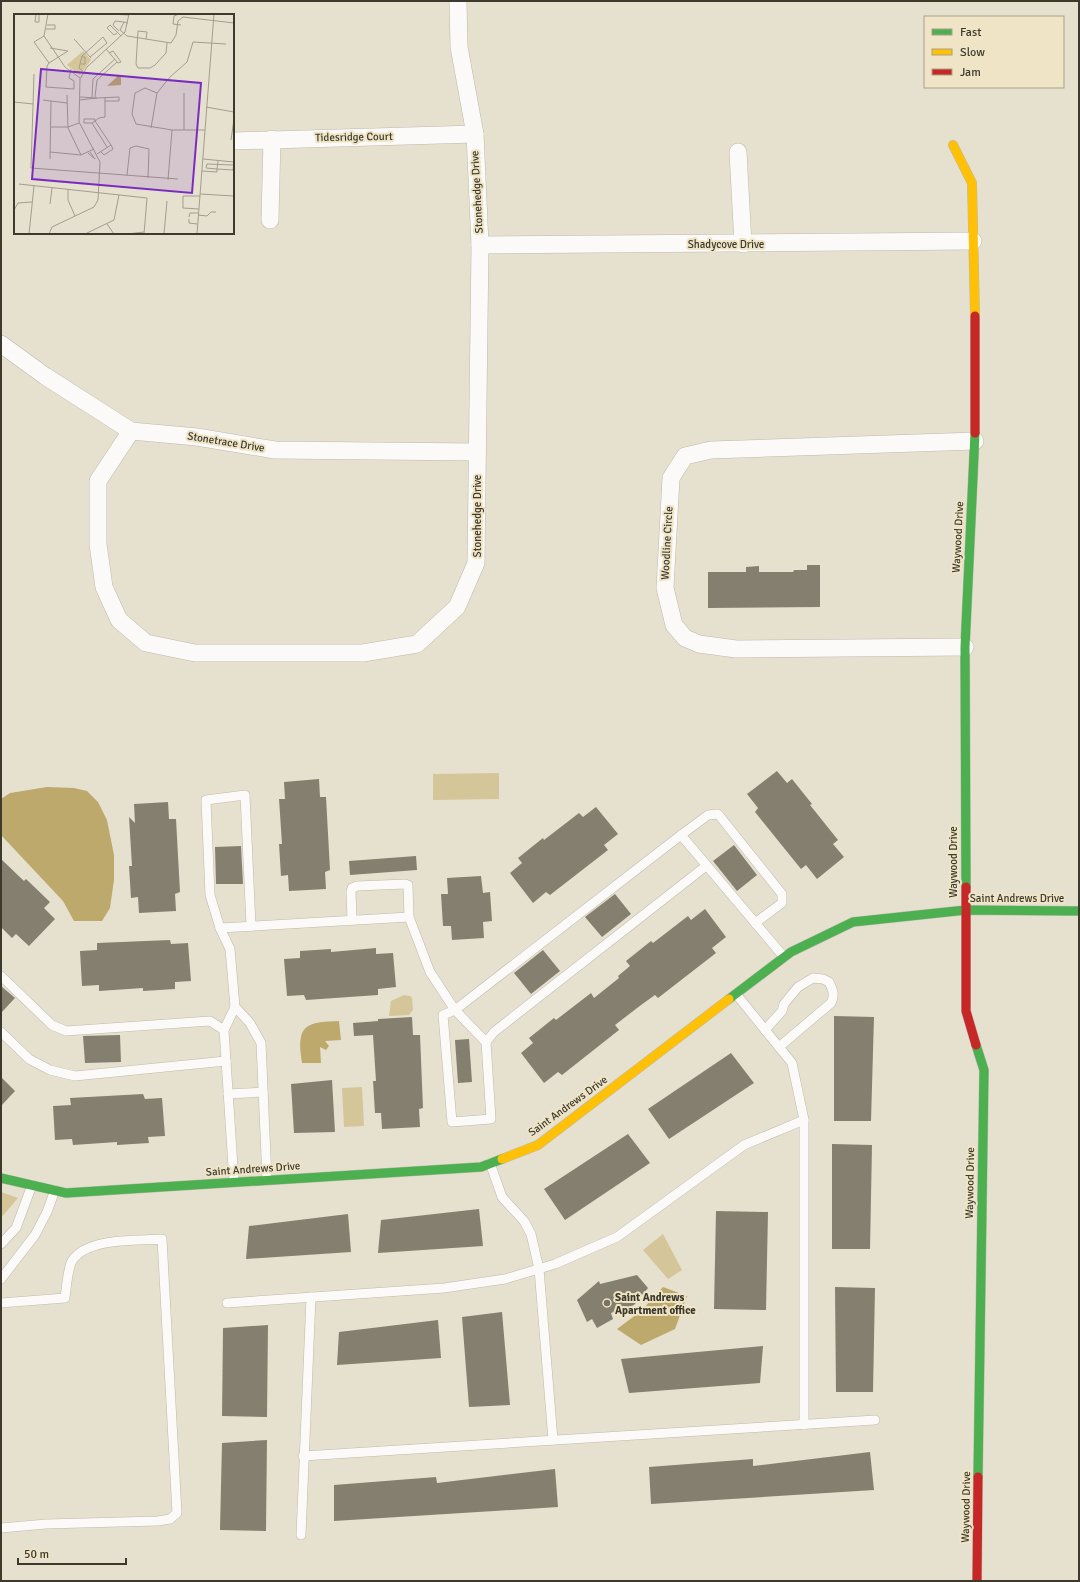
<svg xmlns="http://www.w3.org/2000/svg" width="1080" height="1582" font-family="Signika,sans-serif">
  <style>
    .green { fill: #d5c699 }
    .water { fill: #bda96c }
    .building { fill: #857f6f }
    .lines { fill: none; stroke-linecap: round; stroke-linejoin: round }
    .lane-casing { stroke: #bdb9ac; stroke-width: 10 }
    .street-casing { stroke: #bdb9ac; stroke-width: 18 }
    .fast-casing { stroke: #bdb9ac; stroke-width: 10 }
    .slow-casing { stroke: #bdb9ac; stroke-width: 10 }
    .jam-casing { stroke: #bdb9ac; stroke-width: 10 }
    .lane { stroke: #fbfaf8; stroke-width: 9 }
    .street { stroke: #fbfaf8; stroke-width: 17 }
    .fast { stroke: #4caf50; stroke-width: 9 }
    .slow { stroke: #ffc107; stroke-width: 9 }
    .jam { stroke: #c62828; stroke-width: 9 }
    .poi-dot { fill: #787366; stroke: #efe5c6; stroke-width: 1.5 }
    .labels { text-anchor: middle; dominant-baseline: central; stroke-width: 4; stroke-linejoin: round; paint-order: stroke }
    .street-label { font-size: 11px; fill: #3d392d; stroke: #efe5c6 }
    .poi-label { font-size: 11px; font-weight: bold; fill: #3d392d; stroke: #efe5c6; text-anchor: start }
    .inset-road { fill: none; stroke: #a29d8e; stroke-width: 1 }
    .view { fill: #7b2cbf; fill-opacity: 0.15; stroke: #7b2cbf; stroke-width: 2 }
    .inset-edge { fill: none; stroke: #3d392d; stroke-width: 2 }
  </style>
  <rect width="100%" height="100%" fill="#e6e0cf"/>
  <g class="green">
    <path d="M499,773v26l-66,1v-26z"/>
    <path d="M404,995l6,1 2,2 1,12 -4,5 -20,1 2,-15z"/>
    <path d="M362,1087l2,39 -20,1 -2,-39z"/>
    <path d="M1,1192l17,6 -17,20z"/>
    <path d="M663,1234l19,36 -14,9 -25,-29z"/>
  </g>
  <g class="water">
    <path d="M47,787l27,1 13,3 11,11 9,18 7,35v25l-4,28 -8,13h-28l-11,-20 -62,-66v-36l9,-6z"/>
    <path d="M339,1021l2,19 -16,1 4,5 -3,4 -6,-3 1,16h-19c-1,-8 -3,-18 -1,-26 3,-17 25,-15 38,-16z"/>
    <path d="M663,1287l24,9 -12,33 -34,16 -24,-16 24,-18z"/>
  </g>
  <g class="building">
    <path d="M807,565h13v42l-112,1v-36h38v-5l13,-1v6h34l1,-2h13z"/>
    <path d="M777,771l10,12 5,-4 20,25 -2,1 28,35 -5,4 11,13 -27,22 -11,-14 -5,4 -46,-57 3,-4 -11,-14z"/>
    <path d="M319,779l1,18h6l4,73 -5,2 1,17 -37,2 -1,-16 -7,1 -2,-32h3l-3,-45h6l-1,-17z"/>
    <path d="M168,802l1,17h7l4,73 -5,2 1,17 -37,2 -1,-16 -7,1 -2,-32h3l-3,-49 6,6 -1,-19z"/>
    <path d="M596,807l22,27 -14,11 4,5 -58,45 -4,-3 -13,11 -23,-30 12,-10 -4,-5 25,-20 1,2 35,-27 4,4z"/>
    <path d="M734,845l23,30 -20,16 -24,-30z"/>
    <path d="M241,846l2,38h-27l-1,-37z"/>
    <path d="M416,856l1,14 -67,5 -1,-14z"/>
    <path d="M1,859l23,22 2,-2 24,23 -6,6 11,11 -26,27 -13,-12 -4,4 -11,-11z"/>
    <path d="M481,876l2,17 7,-1 2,29 -9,1 1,16 -32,2 -1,-14h-8l-2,-32h7l-1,-16z"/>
    <path d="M615,894l16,20 -29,23 -17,-20z"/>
    <path d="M705,909l21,28 -14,11 4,5 -58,45 -3,-3 -14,10 -26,20 4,5 -57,45 -4,-3 -14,11 -23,-30 12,-10 -4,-5 25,-20 2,2 35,-27 3,5 25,-20 -1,-2 12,-10 -4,-5 25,-20 2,2 35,-27 3,4z"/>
    <path d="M170,940l1,4 17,-1 3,38 -16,1v7l-32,2v-3l-44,3v-6l-17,1 -2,-35 17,-1v-7z"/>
    <path d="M376,948v6l17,-1 3,34 -18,2v6l-72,5 -2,-5 -17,1 -3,-37 16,-1v-7l31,-2v3z"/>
    <path d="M543,950l17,21 -29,23 -17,-21z"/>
    <path d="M1,986l14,12 -14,15z"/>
    <path d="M834,1016l40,1 -3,104h-37z"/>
    <path d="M412,1017l1,18h7l3,73 -4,1 1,18 -38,2 -1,-16h-6l-2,-32h3l-3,-46 -19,1 -1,-13 25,-2v-2z"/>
    <path d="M120,1035l1,27 -36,1 -2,-27z"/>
    <path d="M469,1039l3,43 -14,1 -3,-43z"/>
    <path d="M731,1053l23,30 -85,56 -21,-30z"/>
    <path d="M1,1077l14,14 -14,15z"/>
    <path d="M332,1080l3,52 -41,1 -3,-49z"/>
    <path d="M143,1094l2,5 17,-1 3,38 -17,1 1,6 -32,2v-3l-44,3 -1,-6 -17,1 -2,-34 18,-1 -1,-7z"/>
    <path d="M628,1134l22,29 -85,57 -21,-31z"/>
    <path d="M832,1144l40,1 -2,104h-38z"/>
    <path d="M479,1209l4,37 -105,7 3,-33z"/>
    <path d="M716,1211l52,1 -2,98 -52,-1z"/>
    <path d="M348,1214l3,38 -105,7 3,-33z"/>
    <path d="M637,1275l11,13 -14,17 -23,8 2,6 -16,9 -5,-9 -5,3 -10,-22 22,-19 1,3z"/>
    <path d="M835,1287l40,1 -2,104h-37z"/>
    <path d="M502,1312l8,93 -41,2 -7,-90z"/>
    <path d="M438,1320l3,38 -104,7 2,-33z"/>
    <path d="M268,1325l-1,92 -45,-1 1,-88z"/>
    <path d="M763,1346l-3,37 -131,10 -8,-34z"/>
    <path d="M267,1440l-1,91 -46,-1 2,-87z"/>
    <path d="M870,1452l4,38 -223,14 -2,-37 104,-8v7z"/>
    <path d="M555,1469l3,38 -224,14v-36l102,-8 1,6z"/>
  </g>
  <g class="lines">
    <g class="lane-casing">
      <g id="lane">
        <path d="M681,835l27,-20 10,-1 64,80v9l-27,20"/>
        <path d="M352,920l-1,-28 1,-4 5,-2 48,-2 3,1 1,32"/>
        <path d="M220,928l189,-11 21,55 25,38 31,32 5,77 -39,3 -9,-107 12,-5 226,-175 103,122"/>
        <path d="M1,976l51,49 14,6 144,-10 14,9"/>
        <path d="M736,994l56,69 12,57v305"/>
        <path d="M235,1007l-5,-58 -10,-21 -10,-33 -4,-95 39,-5 6,131"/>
        <path d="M765,1030l17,-19 2,-7 14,-17 15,-9 10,1 6,3c4,8 6,13 2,21l-52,44"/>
        <path d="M1,1032l28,27 21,11 25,6 151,-15"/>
        <path d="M486,1042l8,-10 212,-166"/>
        <path d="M228,1094l35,-2"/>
        <path d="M490,1163l12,34 22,24 7,13 8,35 14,171"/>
        <path d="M234,1182l-10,-152 11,-23 15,16 11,20 6,137"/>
        <path d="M1,1244l15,-16 16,-43"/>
        <path d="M1,1279l34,-44 12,-23 8,-22"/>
        <path d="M1,1303l64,-5c1,-9 3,-30 7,-37 15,-24 65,-20 90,-22l15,274 -7,6 -12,2 -112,3 -45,4"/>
        <path d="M227,1303l217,-15 61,-9 50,-15 62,-27 127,-92 60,-25"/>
        <path d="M303,1456l572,-36"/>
        <path d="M301,1535l10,-238"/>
      </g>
    </g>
    <g class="street-casing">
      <g id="street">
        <path d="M233,141l242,-7"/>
        <path d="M738,152l5,92"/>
        <path d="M270,220l2,-81"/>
        <path d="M480,245l493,-4"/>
        <path d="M1,344l44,32 86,55 66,6 78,13 202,2"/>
        <path d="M131,431l-33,50v63l6,43 15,33 27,23 49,10h168l54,-9 40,-37 19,-44 4,-318 -5,-111 -16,-87 -1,-46"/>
        <path d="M965,647l-229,2 -37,-5 -14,-6 -11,-13 -9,-37 6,-110 14,-22 26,-6 264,-9"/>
      </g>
    </g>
    <g class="fast-casing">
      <g id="fast">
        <path d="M966,887l-1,-240 10,-214"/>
        <path d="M729,999l62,-47 62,-30 113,-12 113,1"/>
        <path d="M976,1045l8,25 -6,407"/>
        <path d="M1,1178l65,15 415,-26 21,-8"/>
      </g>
    </g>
    <g class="slow-casing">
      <g id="slow">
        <path d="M953,145l19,38 3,133"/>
        <path d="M502,1159l36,-14 191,-146"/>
      </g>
    </g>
    <g class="jam-casing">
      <g id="jam">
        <path d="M975,316v117"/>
        <path d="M966,887v124l10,34"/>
        <path d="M977,1581l1,-104"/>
      </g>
    </g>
    <use href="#lane" class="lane"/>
    <use href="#street" class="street"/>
    <use href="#fast" class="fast"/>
    <use href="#slow" class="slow"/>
    <use href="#jam" class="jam"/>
  </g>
  <circle class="poi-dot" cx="607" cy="1303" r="4"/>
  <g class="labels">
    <g class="street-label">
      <text transform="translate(354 137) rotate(-1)">Tidesridge Court</text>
      <text transform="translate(477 192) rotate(-93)">Stonehedge Drive</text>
      <text x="726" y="244">Shadycove Drive</text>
      <text transform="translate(226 442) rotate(9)">Stonetrace Drive</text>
      <text transform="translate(477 516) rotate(-90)">Stonehedge Drive</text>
      <text transform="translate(958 537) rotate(-87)">Waywood Drive</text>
      <text transform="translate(667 543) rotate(-87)">Woodline Circle</text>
      <text transform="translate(953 862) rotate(-90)">Waywood Drive</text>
      <text x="1017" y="898">Saint Andrews Drive</text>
      <text transform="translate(568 1106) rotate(-36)">Saint Andrews Drive</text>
      <text transform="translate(253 1169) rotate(-4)">Saint Andrews Drive</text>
      <text transform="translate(970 1183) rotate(-89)">Waywood Drive</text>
      <text transform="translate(966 1507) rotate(-89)">Waywood Drive</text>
    </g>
    <g class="poi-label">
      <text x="615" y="1297">Saint Andrews<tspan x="615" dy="13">Apartment office</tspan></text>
    </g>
  </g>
  <g transform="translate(14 14)">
    <rect width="220" height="220" fill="#e6e0cf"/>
    <path d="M69,37l8,9 -11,15 -13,-10z" fill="#d5c699"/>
    <path d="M104,62l3,1v8l-14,1z" fill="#bda96c"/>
    <path class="inset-road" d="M22,0l-1,8h4v-8M34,0l-4,22 -10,6 15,21 -2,3 -1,21 28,2v-8l-5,-3 2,-9M50,0h28M95,0l20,1M165,0l-5,2 -1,8 8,1M114,9l-4,-1 -4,8 7,6 44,7 5,-8 2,-14 5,-4 51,6M32,15h9v-4h-8M105,17l-6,-6 2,-4 9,1M103,19l-3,2 -7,-7 3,-3 11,11M30,22l21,31 15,11M60,25l17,19M132,25l1,-7 -9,-1 -2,33 2,4h12l5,-3 11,-12 1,-10M92,35l12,14 3,-1 -8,-11 -4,2M35,49l19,-12 -18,-3M67,50h4v-7h-3M69,57l-4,-3 3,-12 21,-19 4,6 -17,14M20,60l-3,94 147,11M143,79l-12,-5 -10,5 -3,21 4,10 36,6h33M53,81l1,33 13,27M78,83l1,-18 22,-20M81,83l2,-17 20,-18M83,84l22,-1v4h-14M29,86l24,3M65,86l18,-2 -17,-1M0,88l19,2M192,93l28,5M78,109l15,24M37,113h17l11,-4M137,114l6,-35 13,-16 17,-15 6,-20 33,2M170,116v-37M217,126l3,-21M36,138l31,3 13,-6M87,138l3,3 9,-6 -2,-4M74,139l7,6 -5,-7M83,140l14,-9 -16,-24v-2h-11v4h8l3,-2 4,-3 6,-1v-20M36,145l1,-58M189,145l31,3 -1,8 -16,-1 1,-8M203,155l-11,-1 1,-4 26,1M188,157l15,1v-3M113,161l3,-27 6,-2 13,3 -1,29M154,166l4,-50M5,170l128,14 -3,36M54,176v10l7,16M186,180l34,2M36,190l2,-16M185,195l-16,-1v-12h17M0,196l4,-7 14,-1M184,201l9,1 4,-4h5M175,203l1,-4h8M175,205v4l8,1M93,210l7,10M15,220l5,-48M35,220l3,-7 42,-20 4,-7 2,-38 -21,-40 1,-43 7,-12 38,-35 4,-18M71,220l29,-14 5,-25M113,220l17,-2M150,220l3,-33M183,220l17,-220"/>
    <path class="view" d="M27,55l160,14 -9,110 -160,-14z"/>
    <rect width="220" height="220" class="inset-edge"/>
  </g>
  <rect width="1080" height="1582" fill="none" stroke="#3d392d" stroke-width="4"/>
  <rect x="924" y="16" width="140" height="72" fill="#efe5c6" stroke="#a8a089"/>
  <rect x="932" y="29" width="20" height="6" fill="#4caf50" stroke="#a8a089"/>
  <text x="960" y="36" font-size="12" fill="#3d392d">Fast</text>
  <rect x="932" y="49" width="20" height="6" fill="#ffc107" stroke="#a8a089"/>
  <text x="960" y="56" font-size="12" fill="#3d392d">Slow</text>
  <rect x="932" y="69" width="20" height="6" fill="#c62828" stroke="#a8a089"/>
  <text x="960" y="76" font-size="12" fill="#3d392d">Jam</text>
  <path d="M18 1558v6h108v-6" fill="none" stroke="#3d392d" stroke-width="2"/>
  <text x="24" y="1558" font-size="12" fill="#3d392d" stroke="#efe5c6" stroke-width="3" paint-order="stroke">50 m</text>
</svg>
